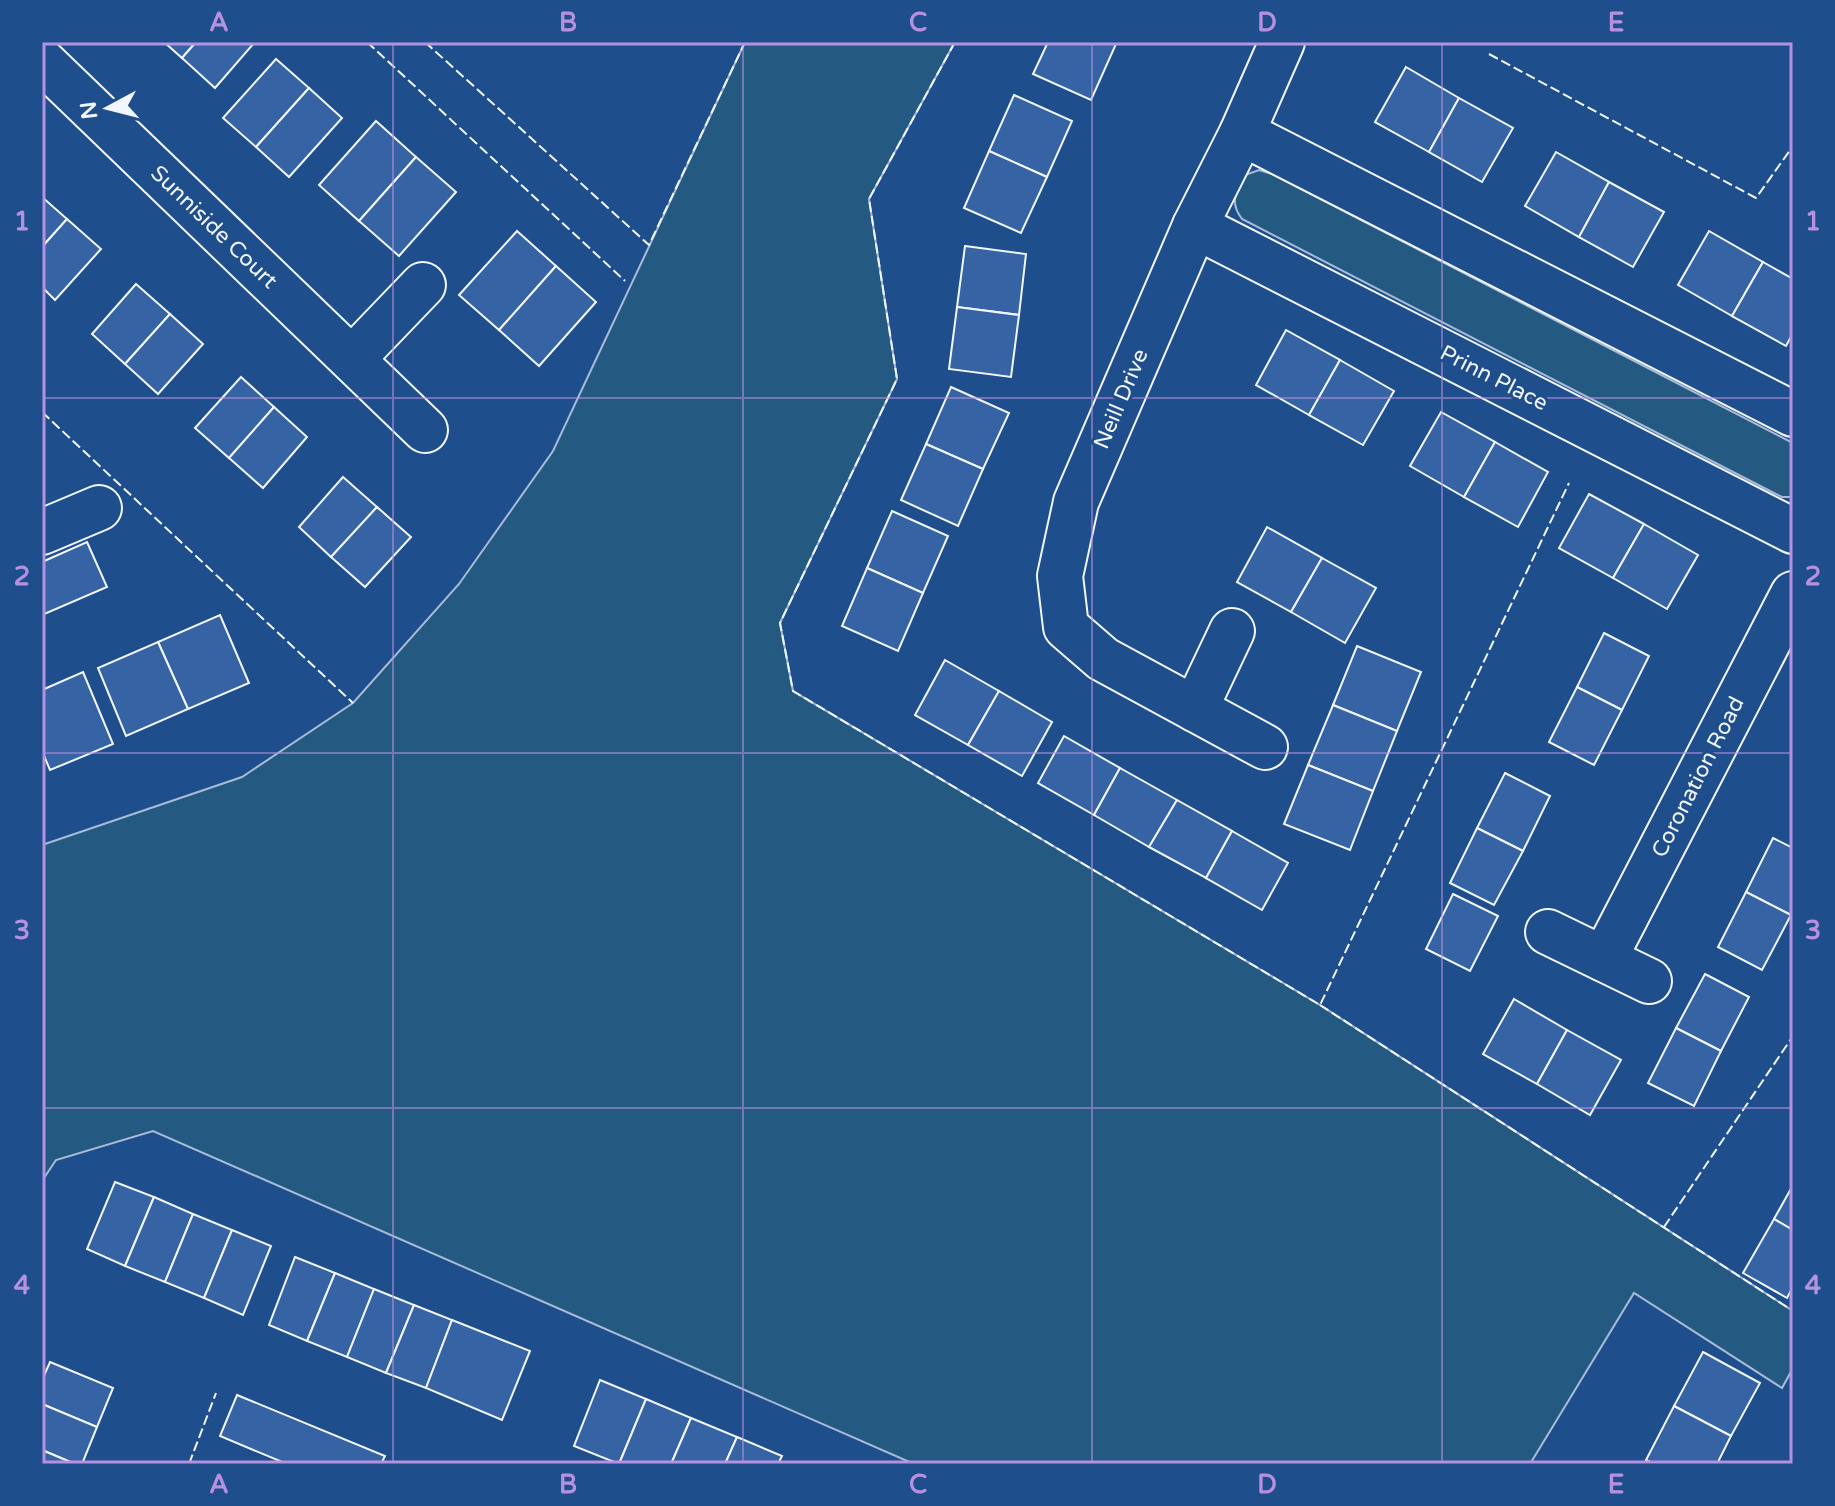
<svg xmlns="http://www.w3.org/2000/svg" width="1835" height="1506" font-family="'Varela Round',sans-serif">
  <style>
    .green { fill: #245a82; stroke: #a8bbd7; stroke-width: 2 }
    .building { fill: #3563a3; stroke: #f2f6ff; stroke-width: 2 }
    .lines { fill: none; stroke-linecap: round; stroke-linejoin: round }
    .minor-casing { stroke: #f2f6ff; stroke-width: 48 }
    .minor { stroke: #1f4e8c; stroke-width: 44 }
    .fence { stroke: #f2f6ff; stroke-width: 2; stroke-dasharray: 10 4; stroke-linecap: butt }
    .grid { fill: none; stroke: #b691df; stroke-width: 2; stroke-opacity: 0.55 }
    .labels { text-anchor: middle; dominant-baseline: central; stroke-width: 6; stroke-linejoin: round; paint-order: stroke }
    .street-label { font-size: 22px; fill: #f2f6ff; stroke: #1f4e8c }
    .neatline { fill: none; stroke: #b691df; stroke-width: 3 }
    .grid-label { font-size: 26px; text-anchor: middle; font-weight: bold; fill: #b691df }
  </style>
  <rect width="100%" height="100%" fill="#1f4e8c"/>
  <g class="green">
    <path d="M745,42h210l-86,157 28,180 -117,244 13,68 527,314 473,306v57l-11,20 -148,-95 -104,171h-616l-761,-333 -97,29 -14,21v-336l200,-68 111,-74 106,-119 94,-133z"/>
    <path d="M1259,170l13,4 521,269v54h-11l-10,-5 -530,-273c-13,-17 -6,-26 3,-44z"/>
  </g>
  <g class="building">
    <path d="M164,42h32l-14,16z"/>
    <path d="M196,42h59l-40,46 -33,-30z"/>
    <path d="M1048,42l68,2 -25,56 -58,-26z"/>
    <path d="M276,59l33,29 -53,59 -33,-29z"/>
    <path d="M1406,67l53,31 -30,54 -54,-30z"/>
    <path d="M309,88l33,30 -53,59 -33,-30z"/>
    <path d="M1014,95l58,26 -25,56 -58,-26z"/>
    <path d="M1459,98l54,30 -31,54 -53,-30z"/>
    <path d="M376,121l40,36 -57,64 -40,-36z"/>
    <path d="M989,151l58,26 -26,56 -57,-25z"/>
    <path d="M1556,152l53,30 -30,55 -54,-31z"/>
    <path d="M416,157l40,35 -57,64 -40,-35z"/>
    <path d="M1609,182l55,30 -31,55 -54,-30z"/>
    <path d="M42,197l25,22 -25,28z"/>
    <path d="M67,219l34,30 -46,51 -13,-13v-40z"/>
    <path d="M517,231l39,35 -57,64 -40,-35z"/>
    <path d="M1709,231l54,31 -31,54 -54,-31z"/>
    <path d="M965,246l61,8 -7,61 -62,-8z"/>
    <path d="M1763,262l30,17v54l-7,13 -54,-30z"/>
    <path d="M556,266l40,36 -57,64 -40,-36z"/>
    <path d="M136,284l34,30 -45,50 -33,-30z"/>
    <path d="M957,307l62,8 -8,62 -62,-8z"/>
    <path d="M170,314l33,30 -45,50 -33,-30z"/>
    <path d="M1286,330l54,30 -31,55 -53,-30z"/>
    <path d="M1340,360l54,31 -31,54 -54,-30z"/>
    <path d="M241,377l33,30 -45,51 -34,-30z"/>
    <path d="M951,387l58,26 -26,56 -57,-25z"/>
    <path d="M274,407l33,30 -44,51 -34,-30z"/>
    <path d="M1441,412l54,30 -31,55 -54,-31z"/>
    <path d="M1495,442l53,30 -30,55 -54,-30z"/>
    <path d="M926,444l57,25 -25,57 -57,-26z"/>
    <path d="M343,477l34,30 -46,50 -32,-30z"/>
    <path d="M1589,494l55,30 -31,54 -54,-30z"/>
    <path d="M377,507l34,30 -46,50 -34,-30z"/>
    <path d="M892,511l56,25 -25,57 -56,-25z"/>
    <path d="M1644,524l54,31 -31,54 -54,-31z"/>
    <path d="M1267,527l55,31 -31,54 -54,-30z"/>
    <path d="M87,542l20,45 -65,28v-53z"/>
    <path d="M1322,558l54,30 -31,55 -54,-31z"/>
    <path d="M867,568l56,25 -25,58 -56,-25z"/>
    <path d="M220,615l29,68 -61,26 -30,-67z"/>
    <path d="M1604,633l45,23 -27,54 -45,-23z"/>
    <path d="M158,642l30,67 -62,27 -28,-68z"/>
    <path d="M1357,646l64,26 -24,59 -64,-26z"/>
    <path d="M945,660l54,31 -31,54 -53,-30z"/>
    <path d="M83,672l30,72 -63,26 -8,-19v-61z"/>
    <path d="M1577,687l45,23 -28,55 -45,-23z"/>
    <path d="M999,691l53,31 -30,54 -54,-31z"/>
    <path d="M1333,705l64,26 -24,60 -65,-26z"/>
    <path d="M1064,736l56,32 -26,47 -56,-32z"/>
    <path d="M1308,765l65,26 -23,59 -66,-26z"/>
    <path d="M1120,768l57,32 -28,47 -55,-32z"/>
    <path d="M1505,773l45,23 -27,55 -46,-23z"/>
    <path d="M1177,800l55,31 -26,47 -57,-31z"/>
    <path d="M1477,828l46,23 -29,54 -44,-22z"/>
    <path d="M1232,831l56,32 -26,47 -56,-32z"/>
    <path d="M1773,838l20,10v63l-2,4 -45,-23z"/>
    <path d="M1746,892l45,23 -29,55 -44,-23z"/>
    <path d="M1453,894l45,22 -28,55 -44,-22z"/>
    <path d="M1705,974l44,23 -28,54 -45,-23z"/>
    <path d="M1514,999l53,31 -30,54 -54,-30z"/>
    <path d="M1676,1028l45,23 -27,55 -46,-23z"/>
    <path d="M1567,1030l54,30 -31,55 -53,-31z"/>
    <path d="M115,1182l39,15 -29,69 -38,-17z"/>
    <path d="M1793,1185v45l-19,-11z"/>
    <path d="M154,1197l39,17 -28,68 -40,-16z"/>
    <path d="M193,1214l39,16 -28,68 -39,-16z"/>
    <path d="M1774,1219l19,11v57l-6,11 -44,-25z"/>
    <path d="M232,1230l39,16 -28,69 -39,-17z"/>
    <path d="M295,1257l40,16 -28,68 -38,-16z"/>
    <path d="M335,1273l39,16 -27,68 -40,-16z"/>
    <path d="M374,1289l40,16 -28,68 -39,-16z"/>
    <path d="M414,1305l38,15 -26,68 -40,-15z"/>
    <path d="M452,1320l78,31 -28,69 -76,-32z"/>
    <path d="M1703,1352l57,31 -29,53 -57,-30z"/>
    <path d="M50,1362l63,26 -16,39 -55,-23v-24z"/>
    <path d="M600,1380l46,19 -27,65 -45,-18z"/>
    <path d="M237,1395l148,61 -4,8h-94l-67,-28z"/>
    <path d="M646,1399l45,19 -20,46h-52z"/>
    <path d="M42,1404l55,23 -15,37h-7l-33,-14z"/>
    <path d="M1674,1406l57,30 -14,28h-63l-8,-4z"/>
    <path d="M691,1418l46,19 -12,27h-54z"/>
    <path d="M737,1437l45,19 -4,8h-53z"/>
    <path d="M42,1450l33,14h-33z"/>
  </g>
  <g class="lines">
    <g class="minor-casing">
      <g id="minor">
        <path d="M42,61l383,369"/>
        <path d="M1242,133l551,281"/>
        <path d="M1195,226l598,305"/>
        <path d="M352,359l71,-74"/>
        <path d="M42,532l57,-24"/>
        <path d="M1195,709l37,-78"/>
        <path d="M1265,747l-162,-88 -37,-32 -6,-51 16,-74 119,-276 47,-93 40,-91"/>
        <path d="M1548,932l101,49"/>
        <path d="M1604,959l189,-365"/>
      </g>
    </g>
    <use href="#minor" class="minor"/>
    <g class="fence">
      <path d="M367,42l258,239"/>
      <path d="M425,42l224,203 96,-203"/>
      <path d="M955,42l-86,157 28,180 -117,244 13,68 527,314 249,-522"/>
      <path d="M1489,54l267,144 37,-52"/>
      <path d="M42,412l311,291"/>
      <path d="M1320,1005l473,306"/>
      <path d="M1664,1227l129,-191"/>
      <path d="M189,1464l27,-71"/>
    </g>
  </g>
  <path class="grid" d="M393,42v1422M743,42v1422M1092,42v1422M1442,42v1422M42,398h1751M42,753h1751M42,1108h1751"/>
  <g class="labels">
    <g class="street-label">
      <text transform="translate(214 227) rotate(44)">Sunniside Court</text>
      <text transform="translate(1494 378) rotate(27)">Prinn Place</text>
      <text transform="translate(1121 399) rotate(-67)">Neill Drive</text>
      <text transform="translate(1698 777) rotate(-63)">Coronation Road</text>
    </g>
  </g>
  <rect width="1835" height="1506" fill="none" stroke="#1f4e8c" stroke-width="88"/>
  <g transform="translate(108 108) rotate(263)" stroke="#1f4e8c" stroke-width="6" paint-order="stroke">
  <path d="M0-6L14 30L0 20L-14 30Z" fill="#f2f6ff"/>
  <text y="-12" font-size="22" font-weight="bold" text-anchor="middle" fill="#f2f6ff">N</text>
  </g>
  <rect x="44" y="44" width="1747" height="1418" class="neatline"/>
  <g class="grid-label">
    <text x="219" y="31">A</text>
    <text x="568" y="31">B</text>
    <text x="918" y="31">C</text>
    <text x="1267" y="31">D</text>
    <text x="1616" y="31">E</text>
    <text x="22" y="230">1</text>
    <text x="1813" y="230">1</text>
    <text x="22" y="585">2</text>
    <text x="1813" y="585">2</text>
    <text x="22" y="939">3</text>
    <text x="1813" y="939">3</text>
    <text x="22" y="1294">4</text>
    <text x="1813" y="1294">4</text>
    <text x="219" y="1493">A</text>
    <text x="568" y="1493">B</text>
    <text x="918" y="1493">C</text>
    <text x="1267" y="1493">D</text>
    <text x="1616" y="1493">E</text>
  </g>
</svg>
